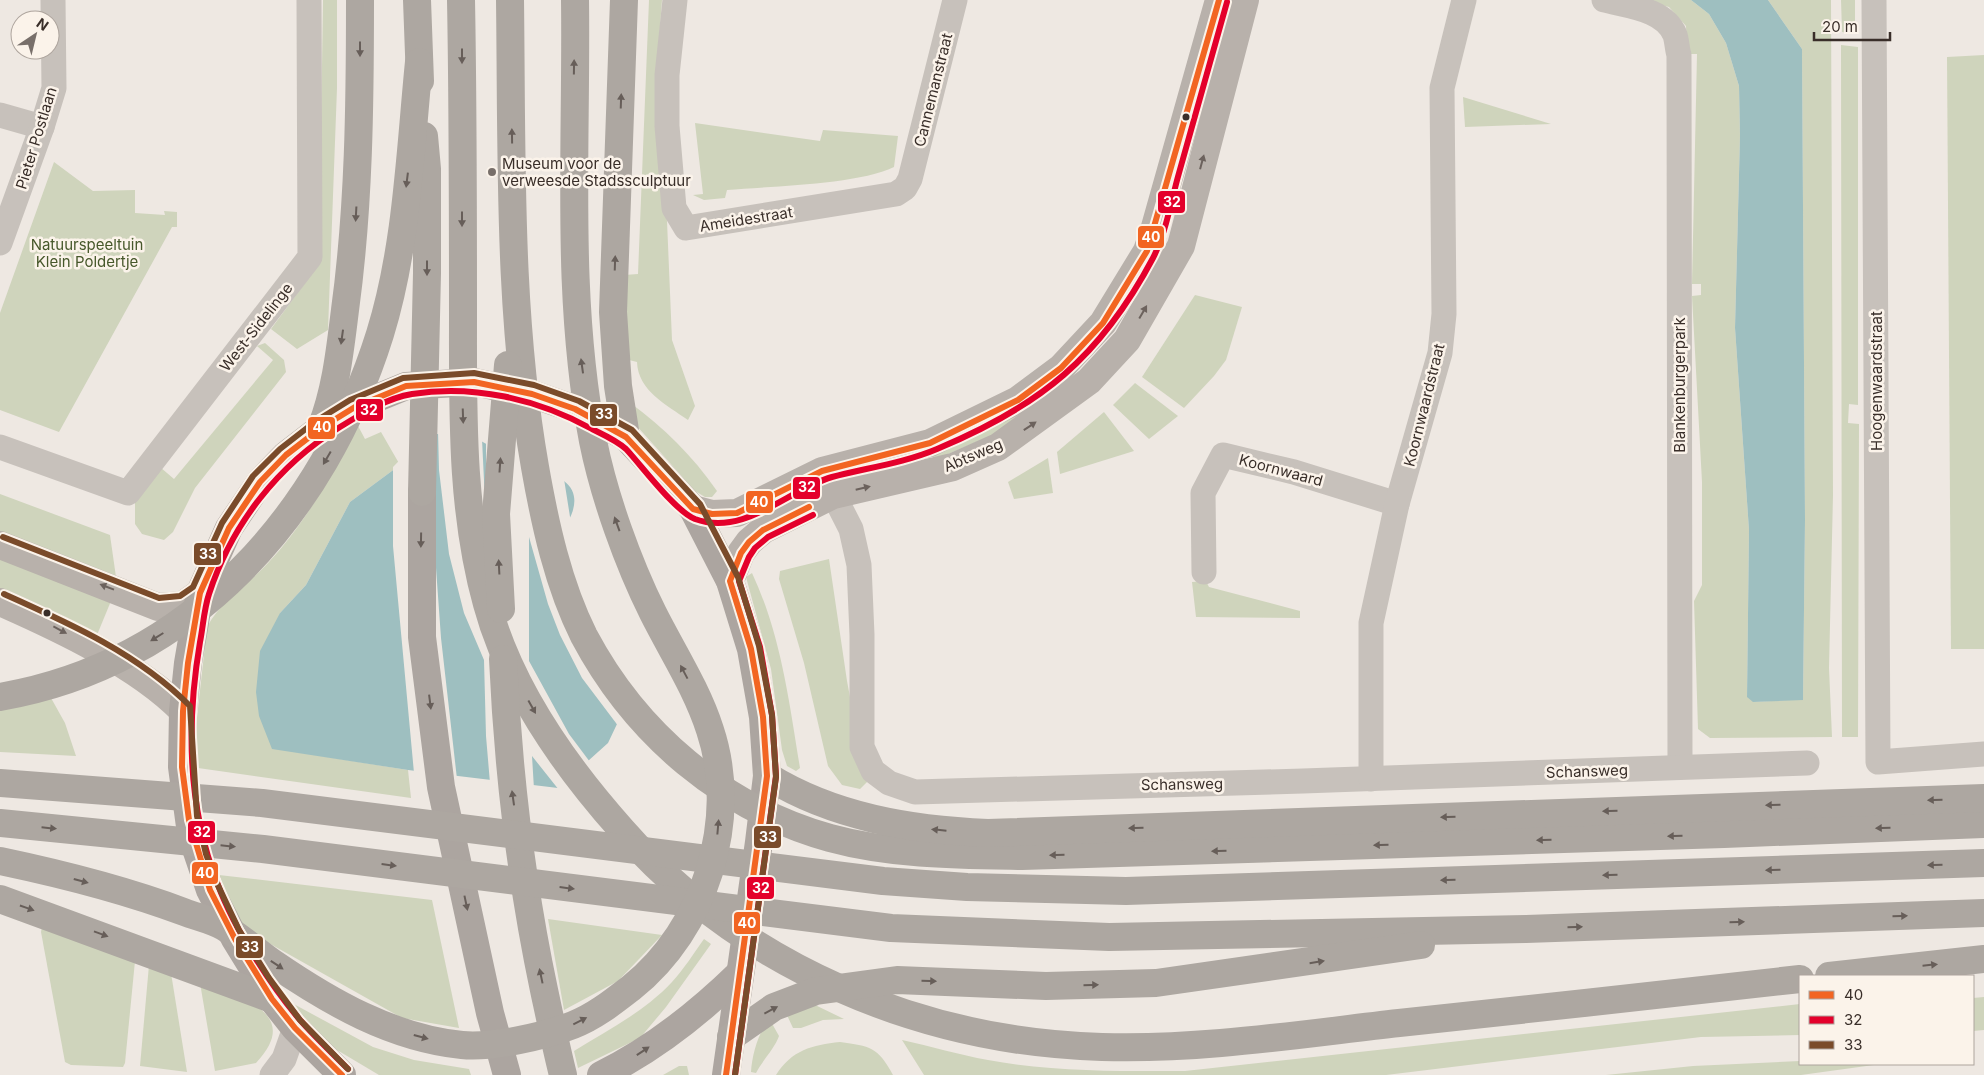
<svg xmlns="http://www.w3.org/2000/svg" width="1984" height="1075" font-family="Inter,sans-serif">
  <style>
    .green { fill: #cfd4bc }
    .water { fill: #9ebfc0 }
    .pier { fill: #eee8e2 }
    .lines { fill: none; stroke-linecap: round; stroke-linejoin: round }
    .street { stroke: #c7c1bb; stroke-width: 25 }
    .secondary { stroke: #b8b1ab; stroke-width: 28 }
    .primary { stroke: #aca5a0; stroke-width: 28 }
    .highway { stroke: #ada7a1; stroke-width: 28 }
    .bus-1-casing { stroke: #fbf3ea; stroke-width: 10 }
    .bus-2-casing { stroke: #fbf3ea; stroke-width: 10 }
    .bus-3-casing { stroke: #fbf3ea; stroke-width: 10 }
    .bus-1 { stroke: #f26522; stroke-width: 6 }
    .bus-2 { stroke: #e4002b; stroke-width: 6 }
    .bus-3 { stroke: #7a4b2a; stroke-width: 6 }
    .oneway { fill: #675e59 }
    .oneway2 { fill: #6c625d }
    .bus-dot { fill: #392e29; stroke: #fbf3ea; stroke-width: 2 }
    .poi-dot { fill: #786f6a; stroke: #fbf3ea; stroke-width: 2 }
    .labels { text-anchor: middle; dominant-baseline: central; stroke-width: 5; stroke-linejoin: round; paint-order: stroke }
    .street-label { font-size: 15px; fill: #392e29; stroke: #fbf3ea }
    .poi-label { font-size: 15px; fill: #392e29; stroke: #fbf3ea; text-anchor: start }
    .park-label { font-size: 15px; fill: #47582b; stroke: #fbf3ea }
    .line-badge { stroke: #fbf3ea; stroke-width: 2 }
    .badge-label { font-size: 14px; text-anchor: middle; font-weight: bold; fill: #fff }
  </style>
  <rect width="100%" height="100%" fill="#eee8e2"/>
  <g class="green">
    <path d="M323,0h14v88l-9,242 -31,19 -26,-20 48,-65z"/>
    <path d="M649,0h13l-5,69 4,94 6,58 5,119 23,66 -7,14c-21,-15 -50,-29 -51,-58l-12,-3 -1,-84 14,-1z"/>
    <path d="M1642,0h49l18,14 17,29 13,43 1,50 -5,192 14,202 -2,166 7,6 49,-3 2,-179 -3,-471 -34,-49h63l2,495 -4,173 3,69 -122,1 -12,-9 -4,-128 8,-16v-103l-10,-186 9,-1v-11h-9l5,-230h-10l-1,-28 -17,-19z"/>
    <path d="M1841,0h14v34l-13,-2z"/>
    <path d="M1841,45l17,2v358l-9,-1 -1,19 11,1 -1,313h-16z"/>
    <path d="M1984,55v594h-33l-4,-592z"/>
    <path d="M1463,97l88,27 -86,3z"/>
    <path d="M695,123l125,18 3,-11 75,6 -4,31c-37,18 -124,19 -167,23l-2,8 -21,2 -11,-5 10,-1z"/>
    <path d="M54,162l39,29 42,-1v23l30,2 -1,-4 13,1v15h-5l-113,205 -59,-22v-97z"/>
    <path d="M1195,295l47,12 -16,53 -12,16 -30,32 -42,-31z"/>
    <path d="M265,343l19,17 2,12 -91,116 -22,44 -9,8 -22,-6 -7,-10v-25l25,-32 14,12 99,-119 -16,-14z"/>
    <path d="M1135,383l43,33 -29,23 -36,-34z"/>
    <path d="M629,402c35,26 63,53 88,89l-5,6h-7l-10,-6 -60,-67z"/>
    <path d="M1019,408l5,7 -29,19 -61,26 -3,-9z"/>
    <path d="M1104,412l30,39 -74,23 -3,-22z"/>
    <path d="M357,424l8,15 16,-7 19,33 -50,37 -44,83 -26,28 -8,135 136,22 3,28 -213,-30 -5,-14 14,-127c14,-27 41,-42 61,-64 36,-38 67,-92 89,-139z"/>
    <path d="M1048,458l5,35 -39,6 -6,-17z"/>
    <path d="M0,494l110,41 7,49 -117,-48z"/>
    <path d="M0,556l111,45 -14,34 -97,-41z"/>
    <path d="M829,559l18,122 14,75 11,21 -12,12 -18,-4 -14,-19 -24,-103 -25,-84 1,-8z"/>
    <path d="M752,573c29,62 37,128 48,195l-4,3 -9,-5 -5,-16 -11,-81 -25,-92z"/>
    <path d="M1206,581l3,6 91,24v7l-104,-1 -4,-35z"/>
    <path d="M51,698l14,25 11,33 -76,-4v-42z"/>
    <path d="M219,875l213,25 27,128 -57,-10 -162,-91 -12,-22z"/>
    <path d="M548,919l114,16 -44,46 -54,29z"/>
    <path d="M42,927l93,34 -10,102 -2,4 -52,-2 -6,-3 -24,-130z"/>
    <path d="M704,939l7,5 -45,63 -26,31 -62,30 -4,-17c34,-21 70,-39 98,-69 12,-13 22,-29 32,-43z"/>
    <path d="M149,965l22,8 16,99 -47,-6z"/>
    <path d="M200,983c38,14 104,29 56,80l-41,8z"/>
    <path d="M1984,997v33l-11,1v-33z"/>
    <path d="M290,1002l83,45 41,13 55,9 2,6h-92l-42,-25 -36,-32z"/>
    <path d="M811,1003l33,16 -21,1 -22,8h-8l-7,-15z"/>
    <path d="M1800,1004v31l-99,2 -315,38h-462l-22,-35c29,6 57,15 86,20 65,12 131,11 197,11z"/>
    <path d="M770,1020l9,16c-4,12 -17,25 -23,37l-5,-1c1,-16 7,-41 19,-52z"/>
    <path d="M840,1042c30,4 38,5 53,33h-117c16,-25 36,-30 64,-33z"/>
    <path d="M1800,1061v3h81l-80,11h-195l87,-9z"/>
    <path d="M679,1066h8l2,9h-26z"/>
  </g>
  <g class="water">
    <path d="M1691,0h77l34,49 3,471 -2,180 -50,2 -6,-5 2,-167 -14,-202 5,-192 -1,-50 -13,-43 -17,-29z"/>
    <path d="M429,434c15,0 39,0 52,7 12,6 22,14 33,20 15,8 36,10 50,20 20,15 7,39 -5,54l58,189 -9,19 -50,45 -150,-18 -136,-21 -13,-33 -3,-24 4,-41 20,-38 26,-28 44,-83 50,-37z"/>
  </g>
  <g class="pier">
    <path d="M433,431l3,137 5,70 16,141 -43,-6 -21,-227v-79l34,-35z"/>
    <path d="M438,431l44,8 4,83v-81l29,18 35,10 14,10 7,44 -10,13 21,90 41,35 -8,33 4,12v21l-37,-49 -22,-43 -12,-31 -19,-67v124l40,73 21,28 -31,28 -27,-34 2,33 -44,-6 -4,-47 -2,-76 -20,-47 -15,-59 -10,-84z"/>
  </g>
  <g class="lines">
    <g class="street">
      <path d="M675,0l-8,75v51l7,82 12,20 210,-34 9,-6 5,-9 45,-179"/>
      <path d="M1604,0c23,6 61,9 71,35 2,6 2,14 4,20l1,712"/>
      <path d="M1874,0l4,762 106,-8"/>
      <path d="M0,115l42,12"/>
      <path d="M0,243l42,-116 12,-39 -1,-88"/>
      <path d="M0,447l128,46 182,-236 -1,-257"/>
      <path d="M825,478l26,51 8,36 3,70v112l11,24 16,12 26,9 388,-11 504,-18"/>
      <path d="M1204,572l-1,-79 20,-38 71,17 103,32"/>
      <path d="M1371,779v-156l26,-119 43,-151 4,-39 -2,-226 22,-88"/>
      <path d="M272,1075l12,-16 11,-31"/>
    </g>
    <g class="secondary">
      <path d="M693,509l19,5 25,-1 85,-42 108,-28 88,-43 43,-32 42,-45 44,-72 6,-17 66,-234"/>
      <path d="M0,545l158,62 25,-2 17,-12"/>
      <path d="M730,581l11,-28 8,-11 14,-12 70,-35 120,-28 45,-20 91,-66 38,-41 54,-94 64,-246"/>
      <path d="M0,602c59,26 138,63 183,109"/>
    </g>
    <g class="primary">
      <path d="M422,492v145l19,150 49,226 17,62"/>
      <path d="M342,1075l-47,-47 -23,-29 -37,-60 -25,-49 -19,-56 -9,-67 1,-56 5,-48 12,-70 29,-65 31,-46 26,-27 35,-27 34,-21 51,-21 68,-4 58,12 43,15 51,28 67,72 37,72 21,68 12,68 4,59 -8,66 -33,233"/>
      <path d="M601,1075c51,-25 98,-62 139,-102"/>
    </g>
    <g class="highway">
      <path d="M417,0l3,81"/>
      <path d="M461,0c2,106 2,213 2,319 0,95 -2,192 24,285 23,85 77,161 135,226 120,137 299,212 480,217 99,3 199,-13 297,-24 134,-14 267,-29 401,-44"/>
      <path d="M510,0c2,157 -2,313 25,467 10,57 23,117 49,169 52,98 139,172 246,202 62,17 129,17 192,18l702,-22 260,-10"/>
      <path d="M624,0l-11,312 5,74 8,51"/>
      <path d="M321,428c15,-38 19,-78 24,-118 14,-103 15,-206 15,-310"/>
      <path d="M422,492l5,-219v-104l-3,-33"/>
      <path d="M501,609l-5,-95 12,-149"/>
      <path d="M503,659c5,112 18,222 41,331 6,28 12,57 19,85"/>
      <path d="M0,697c192,-33 324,-184 380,-363 27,-87 30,-182 39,-272"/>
      <path d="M767,776c66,41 144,54 221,57l996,-35"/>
      <path d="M0,783l262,20 621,78 84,6 159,4 858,-28"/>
      <path d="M0,823l263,26 628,79 218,9 417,-8 458,-16"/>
      <path d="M0,861c62,13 125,29 184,51 13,5 28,8 40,15 18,11 33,25 49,36 57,39 119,75 189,82 30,3 83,-9 111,-20 21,-8 40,-23 58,-37 74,-59 109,-168 79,-258 -13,-41 -38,-79 -57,-117 -25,-50 -49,-117 -60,-172 -28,-145 -16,-294 -18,-441"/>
      <path d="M0,899l272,100"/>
      <path d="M1829,976l155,-17"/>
      <path d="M731,1037l43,-30 42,-16 81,-11 149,6 110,-3 265,-38"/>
    </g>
    <g class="bus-1-casing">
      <g id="bus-1">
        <path d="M342,1075l-47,-47 -23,-29 -37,-60 -25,-49 -21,-70 -7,-53 1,-56 5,-48 12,-70 29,-65 31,-46 26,-27 35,-27 34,-21 51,-21 68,-4 58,12 43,15 51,28 67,72 19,5 25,-1 85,-42 108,-28 88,-43 43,-32 42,-45 44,-72 72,-251"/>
        <path d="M726,1075l41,-299 -4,-59 -12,-68 -21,-68 11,-28 8,-11 14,-12 46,-23"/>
      </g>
    </g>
    <g class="bus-2-casing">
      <g id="bus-2">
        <path d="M348,1069c-16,-16 -33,-32 -48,-49 -30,-35 -66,-92 -82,-135 -31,-78 -32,-160 -18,-243 3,-15 4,-33 9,-48 23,-70 69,-129 131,-167 21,-13 47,-29 72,-33 61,-10 126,5 180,35 12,6 24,11 34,20 16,17 49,62 69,70 50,18 92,-29 137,-42 34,-9 72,-14 105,-28 103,-43 163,-91 216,-191 13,-25 18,-57 26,-85 16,-57 32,-114 48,-171"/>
        <path d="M735,1075l41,-299 -4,-61 -12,-68 -21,-66 10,-24 6,-9 13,-11 45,-22"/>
      </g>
    </g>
    <g class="bus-3-casing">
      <g id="bus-3">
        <path d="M3,537l156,61 21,-2 13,-9 29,-64 31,-47 27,-27 36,-28 34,-21 53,-22 71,-5 60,12 45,16 53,29 68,74 38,73 21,69 13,69 4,62 -41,298"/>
        <path d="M4,594c65,29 135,60 186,112l7,110 9,38 9,25 24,51 30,48 31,42 48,49"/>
      </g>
    </g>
    <use href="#bus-1" class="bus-1"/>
    <use href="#bus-2" class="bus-2"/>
    <use href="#bus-3" class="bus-3"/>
  </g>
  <defs><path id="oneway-solid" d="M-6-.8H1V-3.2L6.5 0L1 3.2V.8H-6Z" transform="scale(1.25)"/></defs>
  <g class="oneway">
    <use href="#oneway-solid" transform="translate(360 49) rotate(90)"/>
    <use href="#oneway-solid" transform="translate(462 56) rotate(90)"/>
    <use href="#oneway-solid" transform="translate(574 67) rotate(-89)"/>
    <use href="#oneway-solid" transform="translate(621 101) rotate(-88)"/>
    <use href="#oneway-solid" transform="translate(512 136) rotate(-91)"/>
    <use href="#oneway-solid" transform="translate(407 180) rotate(97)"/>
    <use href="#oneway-solid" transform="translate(356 214) rotate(93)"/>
    <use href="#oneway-solid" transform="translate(462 219) rotate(90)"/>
    <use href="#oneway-solid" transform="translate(615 263) rotate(-88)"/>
    <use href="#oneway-solid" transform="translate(427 268) rotate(90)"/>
    <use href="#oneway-solid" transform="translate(342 337) rotate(98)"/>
    <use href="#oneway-solid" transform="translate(582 366) rotate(-98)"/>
    <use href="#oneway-solid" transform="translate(463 416) rotate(88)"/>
    <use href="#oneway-solid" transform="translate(327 458) rotate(120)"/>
    <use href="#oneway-solid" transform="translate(500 465) rotate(-86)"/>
    <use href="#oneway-solid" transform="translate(617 524) rotate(-110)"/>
    <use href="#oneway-solid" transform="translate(421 540) rotate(91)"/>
    <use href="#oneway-solid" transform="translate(499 567) rotate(-93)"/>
    <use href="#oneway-solid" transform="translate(157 637) rotate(148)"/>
    <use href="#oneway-solid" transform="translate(684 672) rotate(-118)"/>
    <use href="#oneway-solid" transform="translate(430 702) rotate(83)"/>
    <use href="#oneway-solid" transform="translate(532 707) rotate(61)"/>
    <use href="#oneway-solid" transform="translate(513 798) rotate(-98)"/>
    <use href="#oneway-solid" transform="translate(1935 800) rotate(178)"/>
    <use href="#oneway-solid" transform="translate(1773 805) rotate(178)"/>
    <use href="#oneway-solid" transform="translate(1610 811) rotate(178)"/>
    <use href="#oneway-solid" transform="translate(1448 817) rotate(178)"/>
    <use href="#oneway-solid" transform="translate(718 827) rotate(-85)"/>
    <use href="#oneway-solid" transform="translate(49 828) rotate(6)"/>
    <use href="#oneway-solid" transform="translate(1136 828) rotate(178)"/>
    <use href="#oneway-solid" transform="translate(1883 828) rotate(178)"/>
    <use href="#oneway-solid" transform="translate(939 830) rotate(-174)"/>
    <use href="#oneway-solid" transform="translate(1675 836) rotate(178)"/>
    <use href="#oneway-solid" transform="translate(1544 840) rotate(178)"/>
    <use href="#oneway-solid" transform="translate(1381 845) rotate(178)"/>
    <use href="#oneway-solid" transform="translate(228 846) rotate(6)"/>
    <use href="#oneway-solid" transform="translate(1219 851) rotate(178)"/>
    <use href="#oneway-solid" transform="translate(1057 855) rotate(179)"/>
    <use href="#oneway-solid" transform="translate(389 865) rotate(7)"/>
    <use href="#oneway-solid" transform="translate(1935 865) rotate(178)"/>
    <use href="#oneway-solid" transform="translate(1773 870) rotate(178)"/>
    <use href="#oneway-solid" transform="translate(1610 875) rotate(178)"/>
    <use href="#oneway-solid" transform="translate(1448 880) rotate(178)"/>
    <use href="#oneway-solid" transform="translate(81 881) rotate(15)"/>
    <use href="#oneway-solid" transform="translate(567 888) rotate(7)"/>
    <use href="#oneway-solid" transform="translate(466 903) rotate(78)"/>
    <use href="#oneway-solid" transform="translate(27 908) rotate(19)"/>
    <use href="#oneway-solid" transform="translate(1900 916) rotate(-2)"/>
    <use href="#oneway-solid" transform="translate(1737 922) rotate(-2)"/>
    <use href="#oneway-solid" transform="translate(1575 927) rotate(-2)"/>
    <use href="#oneway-solid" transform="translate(101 934) rotate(20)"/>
    <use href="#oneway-solid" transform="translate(1317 962) rotate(-9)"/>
    <use href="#oneway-solid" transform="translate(277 965) rotate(34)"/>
    <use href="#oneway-solid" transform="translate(1930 965) rotate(-6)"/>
    <use href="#oneway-solid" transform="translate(541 976) rotate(-102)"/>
    <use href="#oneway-solid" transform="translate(929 981) rotate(2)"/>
    <use href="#oneway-solid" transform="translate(1091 985) rotate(-1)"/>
    <use href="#oneway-solid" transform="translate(771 1010) rotate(-28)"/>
    <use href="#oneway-solid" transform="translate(580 1021) rotate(-27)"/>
    <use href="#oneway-solid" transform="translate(421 1037) rotate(15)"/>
    <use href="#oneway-solid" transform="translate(643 1051) rotate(-34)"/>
  </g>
  <g class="oneway2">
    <use href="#oneway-solid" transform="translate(1202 162) rotate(-75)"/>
    <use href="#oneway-solid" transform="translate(1143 312) rotate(-60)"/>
    <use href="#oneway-solid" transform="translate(1030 426) rotate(-34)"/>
    <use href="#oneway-solid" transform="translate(863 488) rotate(-13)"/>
    <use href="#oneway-solid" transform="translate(107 587) rotate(-159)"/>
    <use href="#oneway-solid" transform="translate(60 630) rotate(28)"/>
  </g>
  <g class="bus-dot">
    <circle cx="1186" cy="117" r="4.5"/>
    <circle cx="47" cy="613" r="4.5"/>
  </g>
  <circle class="poi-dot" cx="492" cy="172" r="5"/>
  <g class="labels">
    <g class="street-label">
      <text transform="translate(933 90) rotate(-76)">Cannemanstraat</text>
      <text transform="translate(36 138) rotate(-73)">Pieter Postlaan</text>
      <text transform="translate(746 219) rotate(-9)">Ameidestraat</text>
      <text transform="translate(256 327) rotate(-52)">West-Sidelinge</text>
      <text transform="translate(1876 381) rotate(-90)">Hoogenwaardstraat</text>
      <text transform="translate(1679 385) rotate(-90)">Blankenburgerpark</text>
      <text transform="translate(1424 405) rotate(-76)">Koornwaardstraat</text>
      <text transform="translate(973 455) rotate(-23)">Abtsweg</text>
      <text transform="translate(1281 470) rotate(15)">Koornwaard</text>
      <text transform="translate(1587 771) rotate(-2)">Schansweg</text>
      <text transform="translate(1182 784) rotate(-1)">Schansweg</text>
    </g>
    <g class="poi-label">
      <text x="502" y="163">Museum voor de<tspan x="502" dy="17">verweesde Stadssculptuur</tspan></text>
    </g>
    <g class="park-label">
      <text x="87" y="244">Natuurspeeltuin<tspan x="87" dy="17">Klein Poldertje</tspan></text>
    </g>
  </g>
  <g class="line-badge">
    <rect x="1157" y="190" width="29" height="24" rx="5" fill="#e4002b"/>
    <rect x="1137" y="225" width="28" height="24" rx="5" fill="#f26522"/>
    <rect x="355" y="398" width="29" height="24" rx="5" fill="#e4002b"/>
    <rect x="589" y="403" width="29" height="24" rx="5" fill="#7a4b2a"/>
    <rect x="307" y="416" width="29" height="24" rx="5" fill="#f26522"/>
    <rect x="792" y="476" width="29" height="24" rx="5" fill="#e4002b"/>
    <rect x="745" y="490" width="29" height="24" rx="5" fill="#f26522"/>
    <rect x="193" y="542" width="29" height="24" rx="5" fill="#7a4b2a"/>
    <rect x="187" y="820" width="29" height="24" rx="5" fill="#e4002b"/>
    <rect x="753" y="825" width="29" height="24" rx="5" fill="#7a4b2a"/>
    <rect x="191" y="861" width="28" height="24" rx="5" fill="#f26522"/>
    <rect x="746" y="876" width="29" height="24" rx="5" fill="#e4002b"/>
    <rect x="733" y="911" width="28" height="24" rx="5" fill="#f26522"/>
    <rect x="235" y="935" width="29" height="24" rx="5" fill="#7a4b2a"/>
  </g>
  <g class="badge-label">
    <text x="1172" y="207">32</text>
    <text x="1151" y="242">40</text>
    <text x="369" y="415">32</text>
    <text x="604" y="419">33</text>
    <text x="322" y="432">40</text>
    <text x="807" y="492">32</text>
    <text x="759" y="507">40</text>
    <text x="208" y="559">33</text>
    <text x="202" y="837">32</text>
    <text x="768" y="842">33</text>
    <text x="205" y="878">40</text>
    <text x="761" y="893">32</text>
    <text x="747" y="928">40</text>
    <text x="250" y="952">33</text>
  </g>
  <rect x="1799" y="975" width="175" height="90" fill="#fbf3ea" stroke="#ada49d"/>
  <rect x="1809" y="991" width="25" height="8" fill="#f26522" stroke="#ada49d"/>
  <text x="1844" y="1000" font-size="15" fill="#392e29">40</text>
  <rect x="1809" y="1016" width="25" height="8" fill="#e4002b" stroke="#ada49d"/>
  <text x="1844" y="1025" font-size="15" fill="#392e29">32</text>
  <rect x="1809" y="1041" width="25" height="8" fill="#7a4b2a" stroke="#ada49d"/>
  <text x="1844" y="1050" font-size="15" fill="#392e29">33</text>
  <g transform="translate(35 35) rotate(35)"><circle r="24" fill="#fbf3ea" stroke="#ada49d"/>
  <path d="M0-4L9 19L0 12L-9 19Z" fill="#786f6a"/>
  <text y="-8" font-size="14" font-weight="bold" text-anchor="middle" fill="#392e29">N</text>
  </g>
  <path d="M1814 32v8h76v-8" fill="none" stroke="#392e29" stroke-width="2.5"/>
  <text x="1822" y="32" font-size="15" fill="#392e29" stroke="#fbf3ea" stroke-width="4" paint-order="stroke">20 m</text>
</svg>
